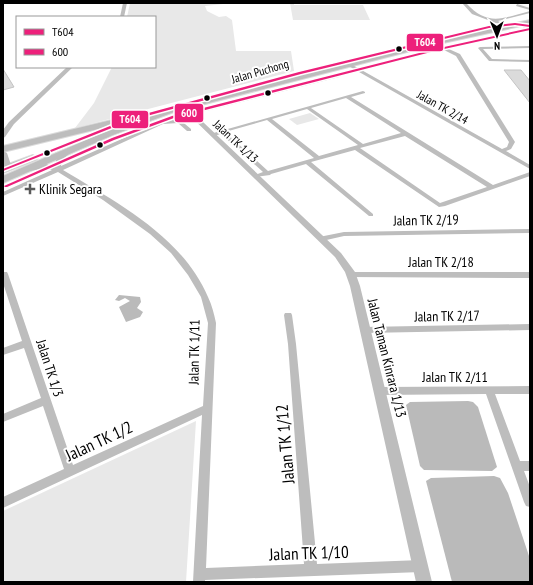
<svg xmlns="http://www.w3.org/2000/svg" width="533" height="585" font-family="'PT Sans Narrow',sans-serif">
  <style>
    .green { fill: #e8e8e8 }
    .water { fill: #bababa }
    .building { fill: #dbdbdb; stroke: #c3c3c3 }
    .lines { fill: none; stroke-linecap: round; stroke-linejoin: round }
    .primary-casing { stroke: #dbdbdb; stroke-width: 2 }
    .minor { fill: #bdbdbd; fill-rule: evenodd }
    .tertiary { fill: #bdbdbd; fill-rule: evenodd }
    .secondary { fill: #bfbfbf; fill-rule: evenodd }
    .primary { fill: #bdbdbd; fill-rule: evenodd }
    .bus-1-casing { stroke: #fff; stroke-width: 3 }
    .bus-2-casing { stroke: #fff; stroke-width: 3 }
    .bus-1 { fill: #ed207b; fill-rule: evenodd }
    .bus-2 { fill: #ed207b; fill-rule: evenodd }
    .bus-dot { fill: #000; stroke: #fff; stroke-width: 1.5 }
    .poi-dot { fill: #595959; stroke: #fff; stroke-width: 1.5 }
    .labels { text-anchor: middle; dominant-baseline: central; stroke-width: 4; stroke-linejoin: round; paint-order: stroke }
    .far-street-label { font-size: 12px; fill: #000; stroke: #fff }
    .poi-label { font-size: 14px; fill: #000; stroke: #fff; text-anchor: start }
    .street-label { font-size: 14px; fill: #000; stroke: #fff }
    .near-street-label { font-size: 17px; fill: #000; stroke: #fff }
    .line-badge { stroke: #fff; stroke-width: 1.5 }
    .badge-label { font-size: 11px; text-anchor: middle; font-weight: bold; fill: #fff }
  </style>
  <rect width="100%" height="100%" fill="#fff"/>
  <g class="green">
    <path d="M130,3h102l-27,3 2,5 12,6 7,-1 6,4 4,31h55l3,20 -219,57 19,-25 18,-36h43v-50h-28z"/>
    <path d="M290,3h4v2h69l7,15h-77z"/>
    <path d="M310,113l9,6 -22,6 -8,-6z"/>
    <path d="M196,421l-10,161h-183v-71z"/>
  </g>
  <g class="water">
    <path d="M119,295l21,2 1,5 -4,6 6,4 -3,5 -14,5 -7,-15 11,-6 -5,-3 -6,3 -4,-1z"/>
    <path d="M468,401l5,1 5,5 19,60 -5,4 -68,-1 -4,-4 -14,-61 4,-3z"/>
    <path d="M494,476l6,2 8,15 22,66v23h-78l-26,-101 5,-3z"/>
  </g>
  <g class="building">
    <path d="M3,69l11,18 -11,3z"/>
    <path d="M504,70h17l9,11v22z"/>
  </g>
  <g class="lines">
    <g class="primary-casing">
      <g id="primary">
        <path d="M530,20v4l-96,21 -260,67 -61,23 -110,48v-7l104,-45 61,-23 265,-67z"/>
        <path d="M124,117l3,1v4l-124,30v-6z"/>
        <path d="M33,155l5,3 -2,2 -33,13v-7z"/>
      </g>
    </g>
    <g class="minor">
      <path d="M462,3h4c22,24 37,15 64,8v2l-32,8 4,2 -1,2 -29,-11z"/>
      <path d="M517,4l13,4v2l-14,-4z"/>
      <path d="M433,42l27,12 55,88 -4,7 -5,2 24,14v4l-185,-105 4,-1 153,86 5,-2 2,-5 -53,-86 -24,-12 -1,-1z"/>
      <path d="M530,46v2l-47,1 9,10 38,1v2l-41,-1 -11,-13 2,-1z"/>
      <path d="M337,75l2,1v1l-149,38 -3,-2z"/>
      <path d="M363,91l2,1v1l-14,4 142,88 37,-13v4l-85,30 -6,1 -84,-57 -44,12 62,52v2h-4l-63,-52 -35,10 -1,1 -15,2v-2l8,-3 -42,-38 -8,2 -3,-2zM346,98l55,35 -38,11 -52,-36zM307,109l51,36 -39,11 -47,-37zM267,120l47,38 -46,13 -43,-39zM405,136l82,51 -47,16 -80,-55z"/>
      <path d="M179,119l12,10v2h-4l-9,-8 -15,1 -100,46c53,32 119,66 145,127 4,8 6,17 8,26l-10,245 98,-4 -16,-220 -4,-29 1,-2h6l1,2 4,29 21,220 104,-4 4,2 2,4 -2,4 -4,2 -216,8v2h-12l9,-167 -199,93v-11l61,-28 -21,-63 -40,16v-8l38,-16 -17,-50 -21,7v-7l19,-7 -19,-58v-11h4l1,2 65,191 130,-59 5,-83 -7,-26 -13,-22 -17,-22 -21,-19 -47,-34 -45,-28 -55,24v-4l49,-22 -6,-2 -16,3 -3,-2 1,-1 18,-4 9,3 1,-7 10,-9 5,1 -9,8 -1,6 99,-44z"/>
      <path d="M530,229v4l-186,3 -22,5 -4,-2 1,-2 25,-5z"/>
      <path d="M351,272h179v6l-182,-1 -1,-2 1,-2z"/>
      <path d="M530,324v6l-166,3 -3,-1 -1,-2 1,-2 3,-1z"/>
      <path d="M530,386v8h-35l25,67h10v10h-6l6,16v20l-4,-1 -2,-4 -38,-108 -106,1 -3,-1 -2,-3 2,-3 3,-1z"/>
    </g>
    <g class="tertiary">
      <path d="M123,3h4l-3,14h-4z"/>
      <path d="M67,67h6l-59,57 -9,13 -2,1v-8l6,-8z"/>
      <path d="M180,104h4l157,149 14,19 5,14 72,296h-16l-66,-296 -5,-14 -10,-15 -155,-151z"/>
      <path d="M3,151l4,2 5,15 -1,2h-6l-1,-2z"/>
    </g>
    <path class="secondary" d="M519,23l11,4v4l-11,-6z"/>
    <use href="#primary" class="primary"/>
    <g class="bus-1-casing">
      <path id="bus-1" d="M515,23l15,2v2l-15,-2 -26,3 -188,46 -169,46 -129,51v-2l127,-51 169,-46 190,-46z"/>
    </g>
    <g class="bus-2-casing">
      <path id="bus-2" d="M530,28v2l-95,21 -261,67 -60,22 -107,47h-2l-1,-1 108,-48 60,-22 263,-67z"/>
    </g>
    <use href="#bus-1" class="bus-1"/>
    <use href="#bus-2" class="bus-2"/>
  </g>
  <g class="bus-dot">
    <circle cx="399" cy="49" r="3.5"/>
    <circle cx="268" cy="93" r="3.5"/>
    <circle cx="207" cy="98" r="3.5"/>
    <circle cx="100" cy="145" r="3.5"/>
    <circle cx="47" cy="153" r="3.5"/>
  </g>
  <path class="poi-dot" d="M28 183h4v4h4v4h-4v4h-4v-4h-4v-4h4z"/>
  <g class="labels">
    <g class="far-street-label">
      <text transform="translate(260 71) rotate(-16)">Jalan Puchong</text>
      <text transform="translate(443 107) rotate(29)">Jalan TK 2/14</text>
      <text transform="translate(236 141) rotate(43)">Jalan TK 1/13</text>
    </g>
    <g class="poi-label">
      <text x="39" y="189">Klinik Segara</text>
    </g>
    <g class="street-label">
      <text transform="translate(426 220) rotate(-1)">Jalan TK 2/19</text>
      <text x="441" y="262">Jalan TK 2/18</text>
      <text transform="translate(447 316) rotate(-1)">Jalan TK 2/17</text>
      <text transform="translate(194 352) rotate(-89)">Jalan TK 1/11</text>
      <text transform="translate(387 358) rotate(76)">Jalan Taman Kinrara 1/13</text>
      <text transform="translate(50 368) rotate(72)">Jalan TK 1/3</text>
      <text x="455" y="377">Jalan TK 2/11</text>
    </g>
    <g class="near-street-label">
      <text transform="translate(99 441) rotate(-25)">Jalan TK 1/2</text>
      <text transform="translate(285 444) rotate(-95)">Jalan TK 1/12</text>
      <text transform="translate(309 553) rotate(-2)">Jalan TK 1/10</text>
    </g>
  </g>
  <g class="line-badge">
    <rect x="406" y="33" width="38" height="19" rx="4" fill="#ed207b"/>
    <rect x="174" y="103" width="30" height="20" rx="4" fill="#ed207b"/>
    <rect x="111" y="110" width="38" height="19" rx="4" fill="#ed207b"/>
  </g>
  <g class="badge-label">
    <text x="425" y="46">T604</text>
    <text x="189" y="117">600</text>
    <text x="130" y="123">T604</text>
  </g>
  <rect width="533" height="585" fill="none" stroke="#000000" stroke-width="8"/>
  <rect x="16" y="16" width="140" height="52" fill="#ffffff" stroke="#999999"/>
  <rect x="24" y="29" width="20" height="6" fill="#ed207b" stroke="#999999"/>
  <text x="52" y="36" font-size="12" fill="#000000">T604</text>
  <rect x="24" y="49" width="20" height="6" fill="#ed207b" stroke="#999999"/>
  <text x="52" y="56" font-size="12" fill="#000000">600</text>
  <g transform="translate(497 36) rotate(179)" stroke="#ffffff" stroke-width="3" paint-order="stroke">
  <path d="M0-3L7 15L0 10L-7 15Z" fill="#000000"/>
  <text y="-6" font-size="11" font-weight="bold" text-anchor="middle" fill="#000000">N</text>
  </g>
</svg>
